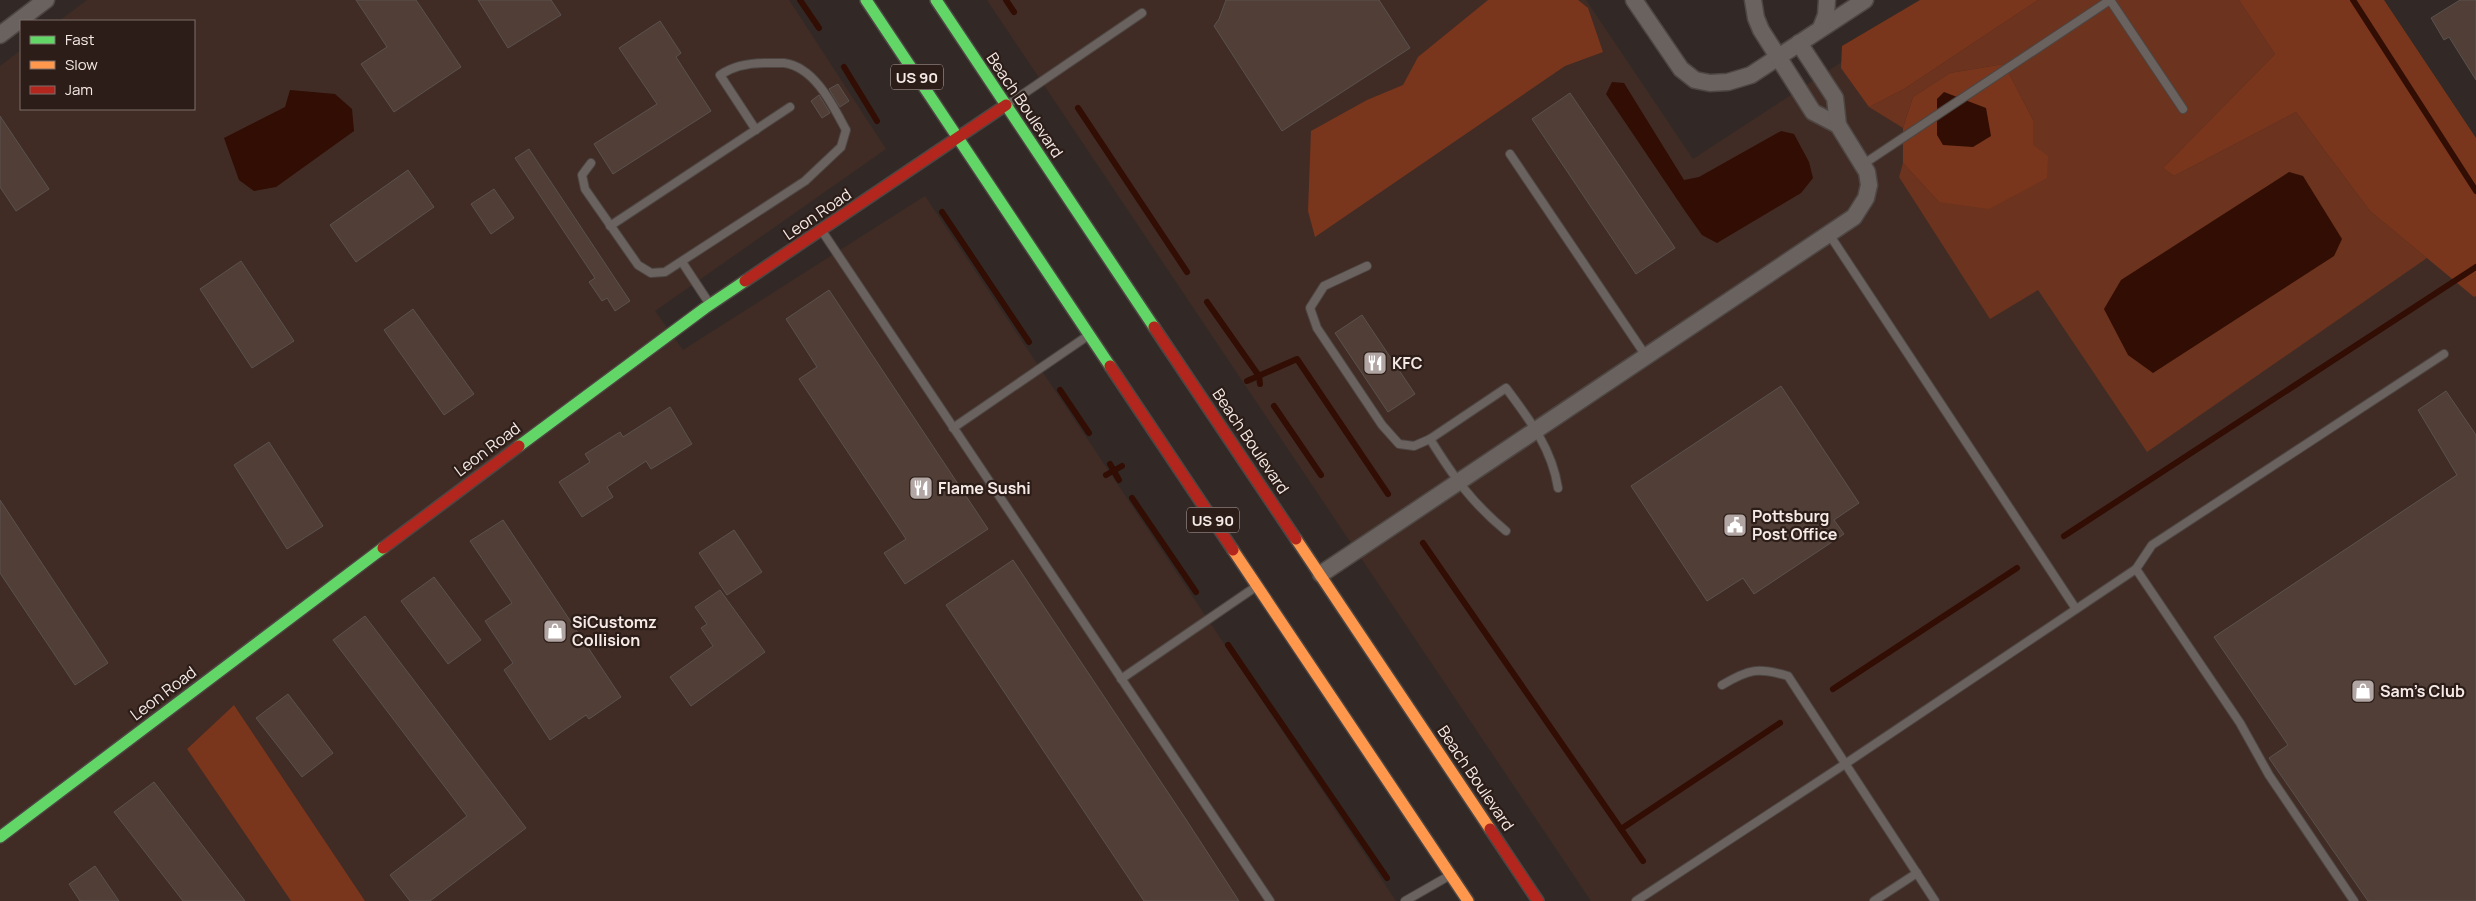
<svg xmlns="http://www.w3.org/2000/svg" width="2476" height="901" font-family="Manrope,sans-serif">
  <style>
    .built { fill: #402c25 }
    .green { fill: #6c331e }
    .forest { fill: #79361c }
    .water { fill: #310d03 }
    .lines { fill: none; stroke-linecap: round; stroke-linejoin: round }
    .stream { stroke: #310d03; stroke-width: 6 }
    .building { fill: #503e37; stroke: #5a524f }
    .lane-casing { stroke: #4d4643; stroke-width: 10 }
    .street-casing { stroke: #4d4643; stroke-width: 19 }
    .fast-casing { stroke: #4d4643; stroke-width: 14 }
    .slow-casing { stroke: #4d4643; stroke-width: 14 }
    .jam-casing { stroke: #4d4643; stroke-width: 14 }
    .lane { stroke: #69625f; stroke-width: 8 }
    .street { stroke: #69625f; stroke-width: 16 }
    .fast { stroke: #63d668; stroke-width: 11 }
    .slow { stroke: #ff974d; stroke-width: 11 }
    .jam { stroke: #b3261e; stroke-width: 11 }
    .labels { text-anchor: middle; dominant-baseline: central; stroke-width: 4.5; stroke-linejoin: round; paint-order: stroke }
    .shield { fill: #2c1d18; stroke: #b9aca8; stroke-width: 1 }
    .shield-label { font-size: 15px; font-weight: bold; fill: #f5eae6 }
    .street-label { font-size: 16px; fill: #f5eae6; stroke: #2c1d18 }
    .poi-label { font-size: 16px; font-weight: bold; fill: #f5eae6; stroke: #2c1d18; text-anchor: start }
  </style>
  <rect width="100%" height="100%" fill="#322926"/>
  <g class="built">
    <path d="M87,0h702l97,149 -231,162 28,39 242,-154 471,705h-1031l-131,-196 -47,44 104,152h-291v-835l21,-16v59h173v-88h-135z"/>
    <path d="M987,0h599l107,159 244,-159h429l110,170v731h-885z"/>
  </g>
  <path class="green" d="M2038,0h201l36,54 -112,114 11,8 122,-64 74,99 57,47 -280,194 -109,-162 -48,29 -91,-142 4,-14 36,39 94,-57v-25l-29,-56 -54,9 -37,24 -10,31 -34,-21 35,-18z"/>
  <g class="forest">
    <path d="M1488,0h90l10,8 15,44 -38,14 -250,171 -7,-26 3,-80 56,-31 36,-15 15,-28z"/>
    <path d="M1920,0h118l-134,89 -35,18 -28,-39 1,-22z"/>
    <path d="M2239,0h145l92,138v158l-2,1 -104,-86 -74,-99 -122,64 -11,-8 112,-114z"/>
    <path d="M2004,64l29,56v25l15,11 -1,22 -58,31 -50,-7 -36,-39v-35l10,-31 37,-24z"/>
    <path d="M234,705l131,196h-74l-104,-152z"/>
  </g>
  <g class="water">
    <path d="M1612,82l12,1 60,97 15,-3 82,-46 13,3 15,28 4,16 -12,15 -84,50 -15,-8 -17,-24 -79,-117z"/>
    <path d="M290,90l45,4 17,15 2,22 -78,56 -22,4 -15,-11 -15,-42 61,-31z"/>
    <path d="M1944,92l42,16 5,28 -18,11 -30,-2 -6,-10v-36z"/>
    <path d="M2289,172l14,4 39,63 -8,17 -181,117 -25,-18 -24,-46 17,-29z"/>
  </g>
  <g class="lines">
    <g class="stream">
      <path d="M800,0l19,28"/>
      <path d="M1006,0l8,12"/>
      <path d="M2353,0l123,191"/>
      <path d="M844,67l33,54"/>
      <path d="M1078,108l109,164"/>
      <path d="M942,212l87,130"/>
      <path d="M1207,302l52,74 1,8"/>
      <path d="M1247,381l50,-22 91,135"/>
      <path d="M1060,390l29,43"/>
      <path d="M1274,406l47,69"/>
      <path d="M1110,464l9,16"/>
      <path d="M1106,475l16,-9"/>
      <path d="M1132,498l64,94"/>
      <path d="M2064,536l412,-269"/>
      <path d="M1423,543l220,318"/>
      <path d="M1228,645l159,233"/>
      <path d="M1833,689l184,-121"/>
      <path d="M1621,829l159,-106"/>
    </g>
  </g>
  <g class="building">
    <path d="M356,0h60l45,67 -67,45 -33,-48 26,-17z"/>
    <path d="M478,0h73l10,15 -53,33z"/>
    <path d="M1226,0h153l31,48 -128,83 -68,-105 5,-7z"/>
    <path d="M2460,0h16v80l-27,-43 -5,3 -13,-22z"/>
    <path d="M660,21l21,32 -5,4 35,54 -98,63 -19,-30 63,-40 -38,-56z"/>
    <path d="M838,84l11,17 -9,6 -11,-18z"/>
    <path d="M1570,93l105,155 -39,26 -104,-155z"/>
    <path d="M819,95l11,18 -8,5 -11,-17z"/>
    <path d="M0,116l49,73 -33,22 -16,-24z"/>
    <path d="M529,149l101,152 -15,10 -8,-13 -5,3 -13,-19 6,-4 -80,-120z"/>
    <path d="M408,170l26,37 -78,55 -26,-37z"/>
    <path d="M494,189l20,29 -23,16 -20,-30z"/>
    <path d="M241,261l53,80 -42,27 -52,-79z"/>
    <path d="M829,290l159,239 -83,55 -21,-31 22,-14 -107,-160 18,-12 -31,-48z"/>
    <path d="M413,309l61,85 -30,21 -60,-85z"/>
    <path d="M1362,315l53,79 -27,18 -53,-79z"/>
    <path d="M1781,386l78,117 -25,17 10,14 -90,60 -11,-16 -36,23 -76,-115z"/>
    <path d="M2446,391l30,44v466h-108l-99,-143 19,-13 -74,-108 243,-162 -39,-65z"/>
    <path d="M670,407l22,37 -41,25 -5,-8 -39,26 6,10 -31,20 -23,-35 31,-20 -5,-8 35,-22 3,5z"/>
    <path d="M269,442l54,84 -36,23 -53,-84z"/>
    <path d="M0,500l108,163 -33,22 -75,-112z"/>
    <path d="M503,520l118,177 -32,22 -3,-4 -36,25 -46,-70 9,-7 -28,-42 27,-18 -42,-62z"/>
    <path d="M734,530l28,42 -35,23 -28,-42z"/>
    <path d="M1013,560l174,261 52,80h-95l-198,-296z"/>
    <path d="M434,577l47,63 -33,24 -47,-63z"/>
    <path d="M720,590l45,62 -74,54 -21,-29 43,-31 -12,-18 6,-4 -12,-17z"/>
    <path d="M365,616l161,212 -96,73h-20l-20,-26 77,-59 -134,-176z"/>
    <path d="M288,694l45,59 -31,24 -46,-59z"/>
    <path d="M154,782l91,119h-62l-69,-89z"/>
    <path d="M95,866l24,35h-39l-11,-17z"/>
  </g>
  <g class="lines">
    <g class="lane-casing">
      <g id="lane">
        <path d="M1010,103l132,-90"/>
        <path d="M1510,154l136,202"/>
        <path d="M591,163l-9,12 3,14 53,76 13,8 14,-1 140,-91 36,-34 5,-17c-13,-24 -31,-63 -62,-67 -6,0 -13,0 -19,0 -17,0 -32,3 -45,12l36,55"/>
        <path d="M1862,165l248,-165 73,109"/>
        <path d="M610,226l180,-119"/>
        <path d="M822,231l448,670"/>
        <path d="M1829,234l247,375"/>
        <path d="M682,262l27,41"/>
        <path d="M1367,266l-43,20 -14,22 7,20 65,97 17,19 15,2 16,-7"/>
        <path d="M953,428l133,-91"/>
        <path d="M1506,531c-35,-29 -53,-55 -76,-92l76,-51c24,32 46,61 52,100"/>
        <path d="M2136,569l16,-24 292,-191"/>
        <path d="M1121,679l133,-91"/>
        <path d="M1722,685c27,-16 36,-18 66,-9l147,225"/>
        <path d="M1405,901l42,-24"/>
        <path d="M1636,901l209,-137 291,-195 104,154 29,52 85,126"/>
        <path d="M1874,901l43,-28"/>
      </g>
    </g>
    <g class="street-casing">
      <g id="street">
        <path d="M1634,0l47,69 14,11 15,3 18,-1 23,-7 114,-75"/>
        <path d="M1753,0l3,18 5,12 52,82 25,13"/>
        <path d="M1821,28l5,-13 1,-15"/>
        <path d="M0,35l46,-35"/>
        <path d="M1321,574l533,-357 12,-19 3,-13 -2,-13 -29,-47 -3,-27 -36,-55"/>
      </g>
    </g>
    <g class="fast-casing">
      <g id="fast">
        <path d="M866,0l244,366"/>
        <path d="M936,0l218,327"/>
        <path d="M519,446l186,-138 40,-27"/>
        <path d="M0,837l383,-289"/>
      </g>
    </g>
    <g class="slow-casing">
      <g id="slow">
        <path d="M1296,539l194,290"/>
        <path d="M1233,550l235,351"/>
      </g>
    </g>
    <g class="jam-casing">
      <g id="jam">
        <path d="M745,281l261,-176"/>
        <path d="M1154,327l142,212"/>
        <path d="M1110,366l123,184"/>
        <path d="M383,548l136,-102"/>
        <path d="M1490,829l48,72"/>
      </g>
    </g>
    <use href="#lane" class="lane"/>
    <use href="#street" class="street"/>
    <use href="#fast" class="fast"/>
    <use href="#slow" class="slow"/>
    <use href="#jam" class="jam"/>
  </g>
  <defs>
    <g id="restaurant-square" transform="scale(1.25)"><rect x="-9" y="-9" width="18" height="18" rx="4" fill="#b1a6a3" stroke="#2c1d18"/><path d="M-5-6h1v4h1v-4h1v4h1v-4h1v5L-1.5 .5V6h-2V.5L-5-1ZM5-6V6H3V1.5H1.5Q1.5-4 5-6Z" fill="#fff"/></g>
    <g id="civic-square" transform="scale(1.25)"><rect x="-9" y="-9" width="18" height="18" rx="4" fill="#b1a6a3" stroke="#2c1d18"/><path d="M-.6-6.5H3V-4.5H.6V-3L4-1V1h2V6H-6V1h2V-1L-.6-3ZM-1.2 2.5V6h2.4V2.5Z" fill="#fff"/></g>
    <g id="shop-square" transform="scale(1.25)"><rect x="-9" y="-9" width="18" height="18" rx="4" fill="#b1a6a3" stroke="#2c1d18"/><path d="M-5-2.5h2.3a2.7 3.5 0 0 1 5.4 0H5L5.5 6h-11ZM-1.5-2.5h3a1.5 2.3 0 0 0-3 0Z" fill="#fff"/></g>
  </defs>
  <g fill-rule="evenodd">
    <use href="#restaurant-square" x="1375" y="363"/>
    <use href="#restaurant-square" x="921" y="488"/>
    <use href="#civic-square" x="1735" y="525"/>
    <use href="#shop-square" x="555" y="631"/>
    <use href="#shop-square" x="2363" y="691"/>
  </g>
  <g class="labels">
    <g class="shield">
      <rect x="891" y="64.5" width="52" height="25" rx="4"/>
      <rect x="1187" y="507.5" width="52" height="25" rx="4"/>
    </g>
    <g class="shield-label">
      <text x="917" y="77">US 90</text>
      <text x="1213" y="520">US 90</text>
    </g>
    <g class="street-label">
      <text transform="translate(1025 105) rotate(56)">Beach Boulevard</text>
      <text transform="translate(817 214) rotate(-34)">Leon Road</text>
      <text transform="translate(1251 441) rotate(56)">Beach Boulevard</text>
      <text transform="translate(487 449) rotate(-37)">Leon Road</text>
      <text transform="translate(163 693) rotate(-37)">Leon Road</text>
      <text transform="translate(1476 778) rotate(56)">Beach Boulevard</text>
    </g>
    <g class="poi-label">
      <text x="1392" y="363">KFC</text>
      <text x="938" y="488">Flame Sushi</text>
      <text x="1752" y="516">Pottsburg<tspan x="1752" dy="18">Post Office</tspan></text>
      <text x="572" y="622">SiCustomz<tspan x="572" dy="18">Collision</tspan></text>
      <text x="2380" y="691">Sam's Club</text>
    </g>
  </g>
  <rect x="20" y="20" width="175" height="90" fill="#2c1d18" stroke="#7c6f6a"/>
  <rect x="30" y="36" width="25" height="8" fill="#63d668" stroke="#7c6f6a"/>
  <text x="65" y="45" font-size="15" fill="#f5eae6">Fast</text>
  <rect x="30" y="61" width="25" height="8" fill="#ff974d" stroke="#7c6f6a"/>
  <text x="65" y="70" font-size="15" fill="#f5eae6">Slow</text>
  <rect x="30" y="86" width="25" height="8" fill="#b3261e" stroke="#7c6f6a"/>
  <text x="65" y="95" font-size="15" fill="#f5eae6">Jam</text>
</svg>
